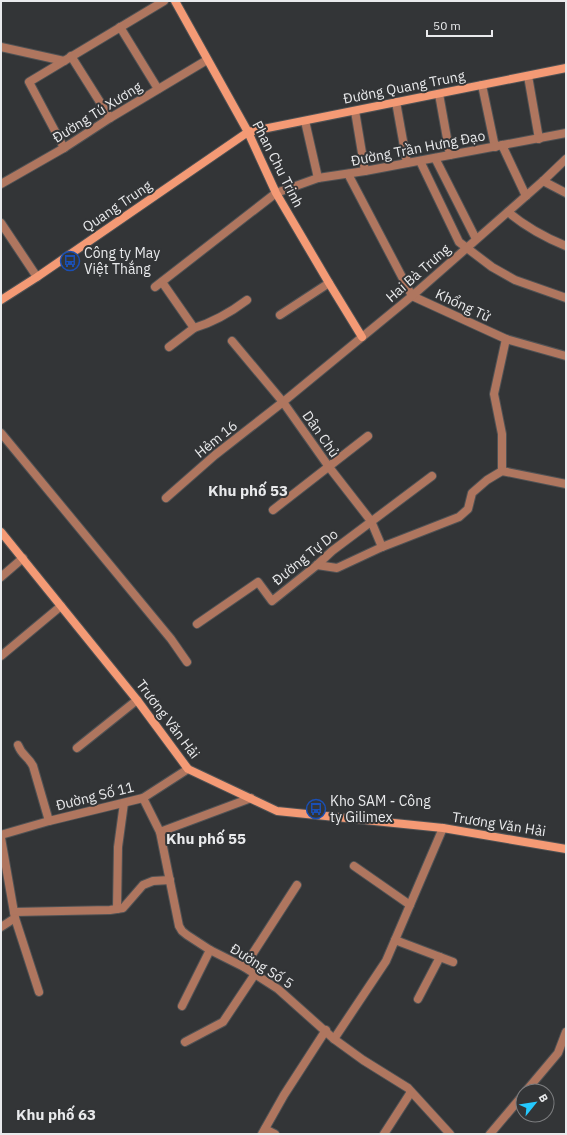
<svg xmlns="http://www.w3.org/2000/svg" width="567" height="1135" font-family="'IBM Plex Sans',sans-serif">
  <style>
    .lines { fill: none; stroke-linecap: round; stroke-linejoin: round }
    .street-casing { stroke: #505254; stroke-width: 10 }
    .secondary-casing { stroke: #505254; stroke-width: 10 }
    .street { stroke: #af765f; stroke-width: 8 }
    .secondary { stroke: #f49a75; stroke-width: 8 }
    .labels { text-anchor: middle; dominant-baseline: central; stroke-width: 4; stroke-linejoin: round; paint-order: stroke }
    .street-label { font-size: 14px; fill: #e9eaec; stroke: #333537 }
    .poi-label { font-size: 14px; fill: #e9eaec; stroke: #333537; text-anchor: start }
    .neighbourhood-label { font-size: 15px; font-weight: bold; fill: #e9eaec; stroke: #333537 }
  </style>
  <rect width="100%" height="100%" fill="#333537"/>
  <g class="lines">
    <g class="street-casing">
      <g id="street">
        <path d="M120,27l38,62"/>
        <path d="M1,47l63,14"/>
        <path d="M71,56l39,62"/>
        <path d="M528,76l11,63"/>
        <path d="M482,85l13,62"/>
        <path d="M439,94l11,61"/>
        <path d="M396,102l11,61"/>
        <path d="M355,111l10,60"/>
        <path d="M305,121l13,57"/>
        <path d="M502,145l24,51"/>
        <path d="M64,148l-35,-66 135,-81"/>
        <path d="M435,158l41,81"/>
        <path d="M420,161l39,81 33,25 23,13 51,18"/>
        <path d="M348,174l64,122 94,43 60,17"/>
        <path d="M543,181l23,12"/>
        <path d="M1,184l63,-36 46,-30 97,-58"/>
        <path d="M508,212c18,15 36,25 58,34"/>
        <path d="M1,223l36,54"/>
        <path d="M162,282l32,46 -25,19"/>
        <path d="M155,287l121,-94 42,-15 47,-7 201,-38"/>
        <path d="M280,315l49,-32"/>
        <path d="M194,328c20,-6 37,-16 53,-28"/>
        <path d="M232,341l51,61 46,65 42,54 11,26"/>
        <path d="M1,433l170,206 16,23"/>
        <path d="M502,471v-37l-8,-40 12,-55"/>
        <path d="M166,498l49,-43 68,-53 129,-106 131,-115 23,-22"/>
        <path d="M273,510l95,-74"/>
        <path d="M317,565l20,3 45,-21 77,-30 9,-8 4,-16 15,-13 15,-9 64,13"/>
        <path d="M1,577l22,-19"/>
        <path d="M197,624l61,-42 14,19 45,-36 15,-14 100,-75"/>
        <path d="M1,656l60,-50"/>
        <path d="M18,745c4,11 10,11 15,21l16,55"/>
        <path d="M77,748l60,-48"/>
        <path d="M143,798l17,34 19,94 3,5 5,4 23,15 34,17 34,22 56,50 29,21 45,28 42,46"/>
        <path d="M160,832l91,-34"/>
        <path d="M1,835l48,-14 94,-23 45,-29"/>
        <path d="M1,838l14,80 -14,9"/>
        <path d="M354,866l56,39"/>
        <path d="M117,909l1,-62 6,-44"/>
        <path d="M14,912l96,-2 13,-2 20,-23 10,-4 17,-1"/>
        <path d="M15,918l24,74"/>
        <path d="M395,940l58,22"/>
        <path d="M244,967l53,-82"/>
        <path d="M418,999l22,-42"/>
        <path d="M182,1006l28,-56"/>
        <path d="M334,1039l52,-78 57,-133"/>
        <path d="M185,1042l38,-20 32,-48"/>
        <path d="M526,1091l32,-38 8,-21"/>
        <path d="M265,1129l10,5"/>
        <path d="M262,1134l22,-39 42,-65"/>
        <path d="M384,1134l27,-42"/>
        <path d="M490,1134l33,-39"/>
      </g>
    </g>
    <g class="secondary-casing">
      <g id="secondary">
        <path d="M175,1l73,131 28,61 53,90 33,54"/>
        <path d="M1,300l36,-23 211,-145 318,-64"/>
        <path d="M1,532l136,168 51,69 89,42 166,17 123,21"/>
      </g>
    </g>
    <use href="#street" class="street"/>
    <use href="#secondary" class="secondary"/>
  </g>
  <defs>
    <g id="bus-ring" transform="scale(1)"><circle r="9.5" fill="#333537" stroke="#1a4fb4" stroke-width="1.5"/><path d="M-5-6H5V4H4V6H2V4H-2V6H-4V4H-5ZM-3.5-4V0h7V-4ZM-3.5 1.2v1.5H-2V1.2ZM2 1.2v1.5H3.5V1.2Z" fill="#1a4fb4"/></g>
  </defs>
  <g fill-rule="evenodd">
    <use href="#bus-ring" x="70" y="261"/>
    <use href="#bus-ring" x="316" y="809"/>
  </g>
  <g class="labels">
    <g class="street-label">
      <text transform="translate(404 87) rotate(-11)">Đường Quang Trung</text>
      <text transform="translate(97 112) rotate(-32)">Đường Tú Xương</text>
      <text transform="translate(418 148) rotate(-11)">Đường Trần Hưng Đạo</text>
      <text transform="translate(278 164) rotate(63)">Phan Chu Trinh</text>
      <text transform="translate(117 206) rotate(-34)">Quang Trung</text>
      <text transform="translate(418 273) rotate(-41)">Hai Bà Trưng</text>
      <text transform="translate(463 305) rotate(25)">Khổng Tử</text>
      <text transform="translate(321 434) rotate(55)">Dân Chủ</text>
      <text transform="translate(216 439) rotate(-39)">Hẻm 16</text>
      <text transform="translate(305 557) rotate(-39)">Đường Tự Do</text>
      <text transform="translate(168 719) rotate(53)">Trương Văn Hải</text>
      <text transform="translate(95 796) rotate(-14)">Đường Số 11</text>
      <text transform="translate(499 824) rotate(9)">Trương Văn Hải</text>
      <text transform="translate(262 966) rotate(32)">Đường Số 5</text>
    </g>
    <g class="poi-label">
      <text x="84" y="253">Công ty May<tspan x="84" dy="16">Việt Thắng</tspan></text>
      <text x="330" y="801">Kho SAM - Công<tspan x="330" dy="16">ty Gilimex</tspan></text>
    </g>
    <g class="neighbourhood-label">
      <text x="248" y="490">Khu phố 53</text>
      <text x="206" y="838">Khu phố 55</text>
      <text x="56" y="1114">Khu phố 63</text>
    </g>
  </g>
  <rect width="567" height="1135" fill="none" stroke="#e9eaec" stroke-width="4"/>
  <g transform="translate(535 1103) rotate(60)"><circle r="19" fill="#333537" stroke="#7c7d7f"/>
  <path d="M0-3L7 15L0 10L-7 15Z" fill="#25c9fe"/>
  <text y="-6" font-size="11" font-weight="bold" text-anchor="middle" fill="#e9eaec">B</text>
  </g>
  <path d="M427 30v6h65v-6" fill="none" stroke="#e9eaec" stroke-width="2"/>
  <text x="433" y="30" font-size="12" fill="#e9eaec" stroke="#333537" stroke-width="3" paint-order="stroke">50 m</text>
</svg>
